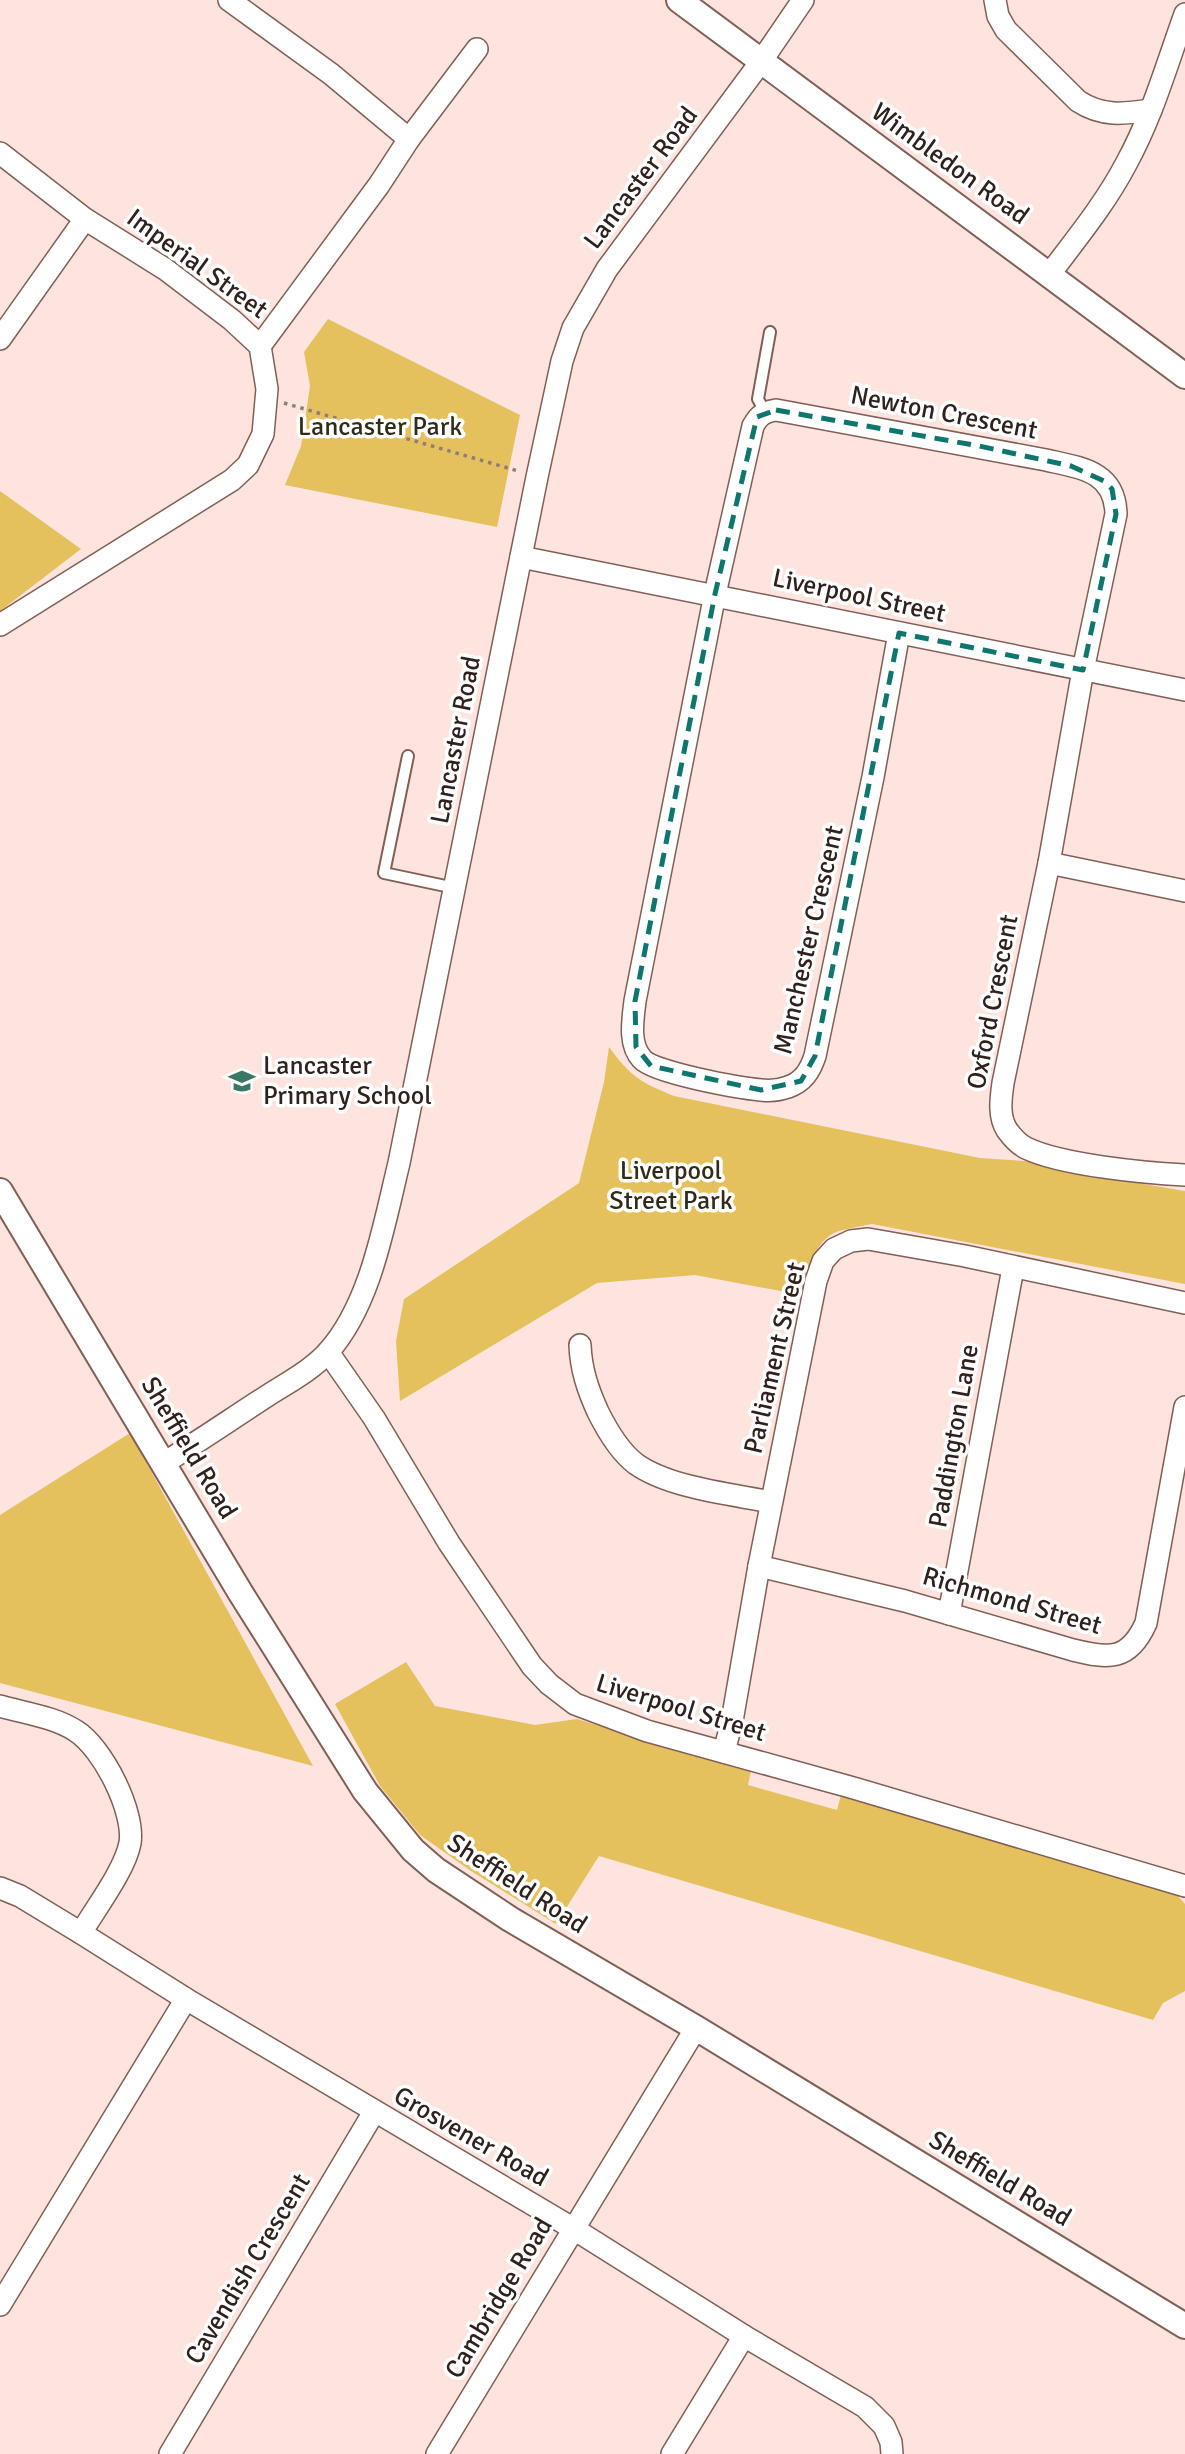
<svg xmlns="http://www.w3.org/2000/svg" width="1185" height="2454" font-family="Signika,sans-serif">
  <style>
    .green { fill: #e5c15d }
    .lines { fill: none; stroke-linecap: round; stroke-linejoin: round }
    .service-casing { stroke: #815f56; stroke-width: 14 }
    .minor-casing { stroke: #815f56; stroke-width: 24 }
    .tertiary-casing { stroke: #815f56; stroke-width: 28 }
    .path { stroke: #907d78; stroke-width: 3.5; stroke-dasharray: 3.5 5; stroke-linecap: butt }
    .service { stroke: #fff; stroke-width: 10 }
    .minor { stroke: #fff; stroke-width: 21 }
    .tertiary { stroke: #fff; stroke-width: 24 }
    .marked { fill: none; stroke: #0f766e; stroke-width: 5; stroke-dasharray: 14 9; stroke-linejoin: round }
    .labels { text-anchor: middle; dominant-baseline: central; stroke-width: 7; stroke-linejoin: round; paint-order: stroke }
    .street-label { font-size: 26px; fill: #2f211d; stroke: #fff }
    .park-label { font-size: 26px; fill: #322b19; stroke: #fff }
    .poi-label { font-size: 26px; fill: #2f211d; stroke: #fff; text-anchor: start }
  </style>
  <rect width="100%" height="100%" fill="#fde4de"/>
  <g class="green">
    <path d="M328,319l192,96 -23,112 -212,-42 16,-39 9,-60 -6,-34z"/>
    <path d="M0,491l81,58 -81,62z"/>
    <path d="M609,1047c22,30 31,35 65,49l306,62 60,4 68,16 77,13v93l-313,-60c-11,2 -22,4 -33,7 -25,8 -31,41 -37,64l-107,-20 -98,8 -197,118 -4,-60 8,-42 175,-116 25,-101z"/>
    <path d="M130,1433l183,333 -313,-83v-168z"/>
    <path d="M406,1662l29,44 100,19 42,-6 174,52 -3,14 89,25 4,-15 336,100 8,9v87l-22,12 -10,17 -554,-164 -43,68 -85,-53 -51,-36 -40,-49 -45,-82z"/>
  </g>
  <g class="lines">
    <g class="service-casing">
      <g id="service">
        <path d="M765,412l-7,-13 12,-67"/>
        <path d="M408,756l-24,117 71,15"/>
      </g>
    </g>
    <g class="minor-casing">
      <g id="minor">
        <path d="M229,0l102,74 78,65 -30,46 -119,161"/>
        <path d="M995,0l3,16 8,14 72,71c24,16 46,13 73,9"/>
        <path d="M409,139l68,-90"/>
        <path d="M0,153l85,66 80,50 67,51 28,26 7,43 -4,45 -15,31 -16,15 -232,145"/>
        <path d="M1049,275c27,-36 56,-71 77,-111 26,-47 41,-100 59,-150"/>
        <path d="M0,339l85,-120"/>
        <path d="M521,557l664,133"/>
        <path d="M899,633l-26,144 -58,279c-5,15 -12,26 -27,31 -8,3 -18,4 -27,3 -21,-2 -107,-17 -119,-31 -14,-15 -9,-40 -7,-58l80,-407 38,-168c6,-11 11,-14 23,-16l270,50c35,8 69,11 70,54l-33,156 -34,193 -46,220c-2,15 -5,33 4,47 5,7 11,14 19,18 35,17 119,25 159,27"/>
        <path d="M1049,863l136,28"/>
        <path d="M580,1345c1,25 8,45 18,67 9,18 22,40 38,52 34,24 95,30 135,38"/>
        <path d="M328,1352l46,66 75,125 83,123 17,18 26,20 72,27 203,56 335,99"/>
        <path d="M164,1463c35,-22 69,-45 103,-67 20,-13 45,-26 61,-44 43,-48 56,-128 71,-189l138,-686 25,-116 11,-33 34,-59 153,-206 43,-63"/>
        <path d="M759,1566l146,35 168,49c36,9 56,11 73,-27l39,-216"/>
        <path d="M949,1614l64,-346"/>
        <path d="M0,1706c24,7 55,11 76,25 27,17 59,81 54,112 -5,27 -35,66 -49,90"/>
        <path d="M724,1752l8,-31 27,-155 57,-285 7,-20 11,-12 17,-8 17,-2 97,17 220,47"/>
        <path d="M0,1888l20,8 61,37 105,66 388,230 170,107 121,71 19,19 7,16 1,12"/>
        <path d="M0,2305l186,-306"/>
        <path d="M170,2454l204,-342"/>
        <path d="M437,2454l259,-426"/>
        <path d="M672,2454l72,-118"/>
      </g>
    </g>
    <g class="tertiary-casing">
      <g id="tertiary">
        <path d="M679,0l506,376"/>
        <path d="M0,1191l240,401 125,199 48,59 23,20 74,49 186,109 489,298"/>
      </g>
    </g>
    <path class="path" d="M284,403l234,68"/>
    <use href="#service" class="service"/>
    <use href="#minor" class="minor"/>
    <use href="#tertiary" class="tertiary"/>
  </g>
  <path class="marked" d="M776,410l203,36 92,20 33,15 8,8 4,25 -33,156 -184,-37 -84,423 -14,25 -40,9 -110,-24 -15,-19 -1,-46 80,-407 42,-177z"/>
  <defs>
    <g id="school-bare" transform="scale(2.1)"><path d="M0-5L7-2L0 1L-7-2ZM-4 1L0 2.5L4 1V4Q0 6-4 4Z" fill="#3a7865" stroke="#fff" stroke-width="2.5" paint-order="stroke"/></g>
  </defs>
  <g fill-rule="evenodd">
    <use href="#school-bare" x="242" y="1081"/>
  </g>
  <g class="labels">
    <g class="street-label">
      <text transform="translate(950 164) rotate(36)">Wimbledon Road</text>
      <text transform="translate(641 178) rotate(-53)">Lancaster Road</text>
      <text transform="translate(197 264) rotate(36)">Imperial Street</text>
      <text transform="translate(944 413) rotate(11)">Newton Crescent</text>
      <text transform="translate(859 596) rotate(12)">Liverpool Street</text>
      <text transform="translate(456 740) rotate(-79)">Lancaster Road</text>
      <text transform="translate(809 940) rotate(-77)">Manchester Crescent</text>
      <text transform="translate(993 1002) rotate(-79)">Oxford Crescent</text>
      <text transform="translate(775 1358) rotate(-77)">Parliament Street</text>
      <text transform="translate(954 1436) rotate(-80)">Paddington Lane</text>
      <text transform="translate(189 1448) rotate(59)">Sheffield Road</text>
      <text transform="translate(1012 1601) rotate(16)">Richmond Street</text>
      <text transform="translate(681 1708) rotate(17)">Liverpool Street</text>
      <text transform="translate(517 1884) rotate(33)">Sheffield Road</text>
      <text transform="translate(471 2137) rotate(30)">Grosvener Road</text>
      <text transform="translate(1000 2179) rotate(31)">Sheffield Road</text>
      <text transform="translate(248 2269) rotate(-59)">Cavendish Crescent</text>
      <text transform="translate(499 2298) rotate(-59)">Cambridge Road</text>
    </g>
    <g class="park-label">
      <text x="380" y="427">Lancaster Park</text>
      <text x="671" y="1171">Liverpool<tspan x="671" dy="30">Street Park</tspan></text>
    </g>
    <g class="poi-label">
      <text x="263" y="1066">Lancaster<tspan x="263" dy="30">Primary School</tspan></text>
    </g>
  </g>
</svg>
